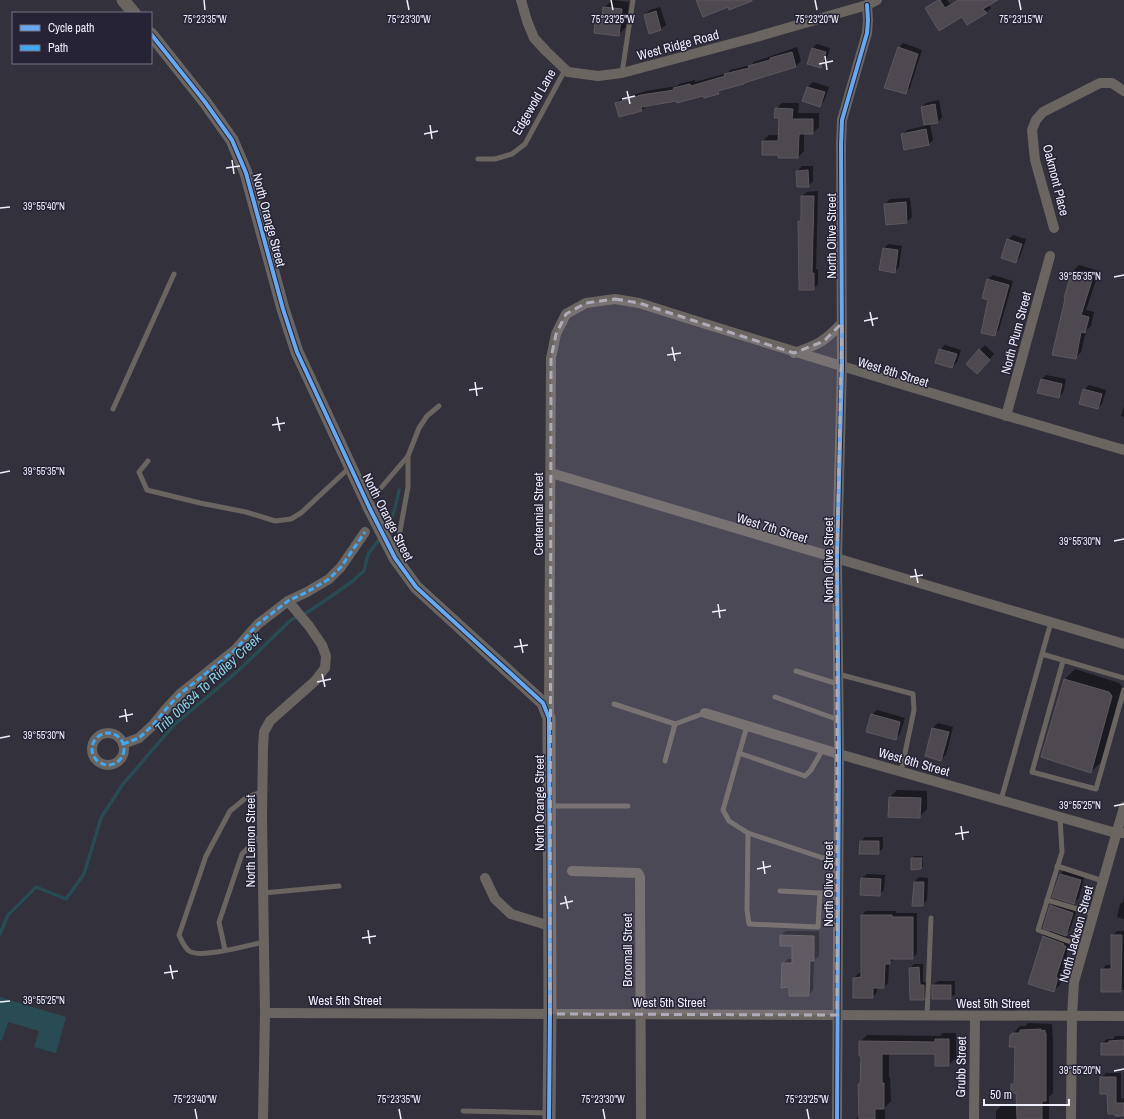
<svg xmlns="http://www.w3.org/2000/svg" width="1124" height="1119" font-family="'Archivo Narrow',sans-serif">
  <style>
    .water { fill: #294b53 }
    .shadow { fill: #0007 }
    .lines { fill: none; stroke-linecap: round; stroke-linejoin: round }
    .stream { stroke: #294b53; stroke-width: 3.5 }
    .building { fill: #4e484f; stroke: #5d585f }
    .service { stroke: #6b6561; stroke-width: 5 }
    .minor { stroke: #6b6561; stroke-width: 10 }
    .tertiary { stroke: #6b6561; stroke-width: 13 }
    .quiet { stroke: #3fa9f5; stroke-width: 3; stroke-dasharray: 6 3; stroke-linecap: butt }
    .cycleway-casing { stroke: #252335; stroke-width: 6 }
    .cycleway { stroke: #66a8f1; stroke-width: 4 }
    .marked { fill: #adacb8; fill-opacity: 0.2; stroke: #adacb8; stroke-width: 3; stroke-dasharray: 8 5; stroke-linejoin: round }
    .ticks { fill: none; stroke: #efeefb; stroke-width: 1.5 }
    .labels { text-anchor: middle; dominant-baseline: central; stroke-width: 3; stroke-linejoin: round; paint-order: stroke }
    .street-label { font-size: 13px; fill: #efeefb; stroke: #252335 }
    .water-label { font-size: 14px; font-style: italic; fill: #8bd4e0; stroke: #252335 }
    .ticks-label { font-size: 10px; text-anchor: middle; fill: #efeefb; stroke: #252335; stroke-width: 3; stroke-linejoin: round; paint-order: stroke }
  </style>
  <rect width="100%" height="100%" fill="#32313c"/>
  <path class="water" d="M0,997l66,20 -10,36 -22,-6 5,-16 -31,-9 -6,19 -2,-1z"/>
  <g class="shadow">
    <path d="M612,0l17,2 -3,25 -8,8 -22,-16 8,-7v-4z"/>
    <path d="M937,0h10l3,4 7,-4h40l-9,5 3,3 -5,4 -24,3 -36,-7z"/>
    <path d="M660,7l6,18 -5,4 -11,3 -5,-17 5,-5z"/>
    <path d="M903,43l19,7 -12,38 -5,5 -6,-45z"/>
    <path d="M817,44l13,4 -4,14 -5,5 -9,-19z"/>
    <path d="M797,47l4,14 -5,5 -50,15 -2,3 -22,5 -4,4 -71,12 -5,5 -22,6 -4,-13 4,-4 26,-8 31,-5 2,-2 16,-4v2l33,-9 2,-3 21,-5 3,-3z"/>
    <path d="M813,82l16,5 -5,14 -4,5 -16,-5 4,-14z"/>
    <path d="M939,100l3,17 -4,5 -8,1 3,17 -4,4 -27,-10 5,-4 18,-4 -3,-19 4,-4z"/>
    <path d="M782,103h17l-1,10h21v14l-6,6h-9v18l-6,6 -19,-3 -16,-13 6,-6h11v-18l-4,-8z"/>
    <path d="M802,166h11v15l-5,5 -11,-15z"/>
    <path d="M818,191l-2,78h2v15l-5,5 -14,-67 3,-3v-23l5,-4z"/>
    <path d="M910,198l2,19 -5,5 -20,2 -2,-20 5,-5z"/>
    <path d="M1013,235l13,4 -6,18 -4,5 -8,-22z"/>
    <path d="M888,244l14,2 -3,21 -5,5 -10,-24z"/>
    <path d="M1079,265l20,6 -13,39 8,2 -3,14 -5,5 -5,21 -6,6 -9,-60h-1l8,-27z"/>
    <path d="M993,275l20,6 -14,49 -5,5 -5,-36 -1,-20z"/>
    <path d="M945,345l16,5 -4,12 -5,5 -12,-17z"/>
    <path d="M985,345l9,9 -12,14 -2,-18z"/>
    <path d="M1046,375l20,4 -3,14 -5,4 -16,-18z"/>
    <path d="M1089,385l17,5 -4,14 -4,4 -14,-18z"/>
    <path d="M1124,406v11l-3,-1z"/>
    <path d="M1075,669l44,14 3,3 -21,76 -10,10 -49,-16 23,-77z"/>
    <path d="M877,710l28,8 -5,16 -5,5 -23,-24z"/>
    <path d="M938,723l15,4 -7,28 -5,4 -15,-3 7,-28z"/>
    <path d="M897,790l30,1v18l-8,8 -29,-20z"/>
    <path d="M865,837h18v11l-5,5 -17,-11z"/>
    <path d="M914,856h9v10l-2,2 -9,1v-11z"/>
    <path d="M1065,870l20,5 -6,23 -5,5 -14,-29z"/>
    <path d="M867,874l18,1 -1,15 -5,5 -17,-17z"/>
    <path d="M919,877l9,1 -1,22 -5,5 -8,-23z"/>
    <path d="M1124,897v22l-7,-2 3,-13 3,-2z"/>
    <path d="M1055,901l22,7 -7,22 -5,6 4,1v2l2,1 -9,31h2l-4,14 -7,6 -10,-55 8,-7v-23z"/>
    <path d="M866,911h30v2h21v40l-4,5 -19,1 -5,4 -1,20 -4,4h-7v5l-4,5 -19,-19 5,-5h3v-58z"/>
    <path d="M786,931h33v25l-5,4 -1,30 -4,5 -19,-9 -7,-22 5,-5h5v-14l-12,-10z"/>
    <path d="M1117,931h7v59l-22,1v-21l4,-5h6v-29z"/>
    <path d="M914,964h9v18h5l-1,13 -4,4 -13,-31z"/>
    <path d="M938,981h17v13l-5,4 -17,-13z"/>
    <path d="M1028,1023l24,1 1,17v52l-4,4v22h-53v-8l7,-7h14v-12l-5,-7 3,-3 1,-36 -5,-10 9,-10h5z"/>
    <path d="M943,1033h13v25l-7,7 -13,-12h-47v24h1l1,24 -6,6v12h-29l4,-4 -1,-31 2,-1 1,-28 -2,-13 7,-7 73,1z"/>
    <path d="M1115,1036h9v18l-22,-11 5,-4h6z"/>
    <path d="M1106,1073h15v26l3,-1v17l-16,-22 -7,-15z"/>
  </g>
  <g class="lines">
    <g class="stream">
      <path d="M384,532c9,-12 12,-27 15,-42"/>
      <path d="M0,934l8,-19 28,-28 30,12 18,-25 17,-56 22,-34 51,-59 65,-55 52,-50 15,-7 17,-11 27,-19 14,-12 4,-17 13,-17"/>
    </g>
  </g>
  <g class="building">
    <path d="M696,0h56v1l-23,9 -1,-3 -25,10z"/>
    <path d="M938,0h2l5,8 13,-8h40l-15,9 4,4 -20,12 -5,-8 -23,14 -14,-23z"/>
    <path d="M603,7l19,2 -3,27 -25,-3 1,-14 7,1z"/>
    <path d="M656,11l5,19 -12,4 -5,-19z"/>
    <path d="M898,47l20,7 -12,40 -22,-6z"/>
    <path d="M812,48l14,4 -5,16 -14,-4z"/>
    <path d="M792,52l4,15 -52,16v1l-26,7 1,3 -15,4 -1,-2 -26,7v-2l-36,6 1,4 -23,6 -4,-14 26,-8 33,-5 -1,-2 17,-4 1,2 34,-10 -1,-2 25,-6 -1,-2 22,-6v-2z"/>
    <path d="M807,87l18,5 -5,15 -18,-6z"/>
    <path d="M935,104l3,19 -14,2 -3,-18z"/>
    <path d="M775,108l18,1 -1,10h21v15h-14l-1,24h-20v-3h-16v-14h16l1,-23h-5z"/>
    <path d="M926,129l3,16 -25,5 -3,-16z"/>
    <path d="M808,170l1,17h-12l-1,-16z"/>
    <path d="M801,196h13l-2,77h2v17h-15l-1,-69h3z"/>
    <path d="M906,202l1,21 -21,2 -2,-21z"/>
    <path d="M1007,239l15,5 -6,19 -15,-5z"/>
    <path d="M883,248l15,2 -3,23 -16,-3z"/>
    <path d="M1072,271l21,6 -12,38 8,2 -4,16 -4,-1 -5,27 -24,-4 13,-56 -1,-1z"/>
    <path d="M987,279l22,6 -14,51 -14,-3 7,-33 -6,-2z"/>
    <path d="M939,349l18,5 -5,14 -17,-5z"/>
    <path d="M979,349l11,11 -13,14 -11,-10z"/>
    <path d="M1041,379l21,5 -3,14 -22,-5z"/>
    <path d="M1083,389l19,5 -4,15 -19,-5z"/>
    <path d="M1064,679l45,13 3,4 -21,77 -50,-16z"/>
    <path d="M871,714l29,8 -4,18 -30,-8z"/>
    <path d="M932,728l17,4 -8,29 -16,-5z"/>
    <path d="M889,797l32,1 -1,20 -32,-1z"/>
    <path d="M860,841h19v13h-20z"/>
    <path d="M911,858h11l-1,11 -10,1z"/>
    <path d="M1060,874l21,6 -7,24 -22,-7z"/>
    <path d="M861,878l20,1 -1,17 -20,-1z"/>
    <path d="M914,882h10l-1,24h-11z"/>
    <path d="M1050,905l23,8 -7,23 -23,-8z"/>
    <path d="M861,915h31v2h21v42h-23v5h-5l-1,24h-11v10h-20v-20l8,-1z"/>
    <path d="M780,935l34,1v25h-4l-1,35h-20v-9l-8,1 1,-25h10v-17h-12z"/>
    <path d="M1111,935h11l-1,57h-20v-23h10z"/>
    <path d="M1043,936l21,8 -1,2h3l-10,31 2,1 -4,14 -26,-8z"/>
    <path d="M919,967l1,18h4v15h-14l-1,-32z"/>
    <rect x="932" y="985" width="19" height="14"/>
    <path d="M1041,1029v2l4,-1v3h1v68h-4v18h-25l-1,-26h-5v-9h3l1,-37h-6l1,-12h2v-2h8v-3z"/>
    <path d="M935,1039h14v27h-14v-12h-53v29h2v26h-9v10h-16l-1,-35h2l1,-28h-2v-15l76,1z"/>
    <path d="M1124,1040v15h-23v-12h8v-2z"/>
    <path d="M1100,1077h16v26h8v13h-9v-2h-7l-1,-20h-7z"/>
  </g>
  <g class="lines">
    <g class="service">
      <path d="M622,73l11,-73"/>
      <path d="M478,159h17l17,-5 13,-10 40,-74"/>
      <path d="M113,409l61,-135"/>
      <path d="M148,461l-9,11 8,18 53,13 46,9 29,9 16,-2 10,-6 48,-45"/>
      <path d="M367,500l13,-11 28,-33 11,-28 8,-12 12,-10"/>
      <path d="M396,553l12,-66v-31"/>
      <path d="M1042,654l82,24"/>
      <path d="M1063,661l-31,111 64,17 28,-99"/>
      <path d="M796,671l42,13"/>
      <path d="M838,674l75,20 1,16 -13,62"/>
      <path d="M775,697l64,23"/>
      <path d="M614,704l61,20 30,-11"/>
      <path d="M747,726l-24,84 6,11 19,12"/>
      <path d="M739,753l66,23 6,-6 12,-21"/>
      <path d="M665,761l10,-37"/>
      <path d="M262,792l-15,5 -17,14 -24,45 -27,79c3,6 5,12 10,16 12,8 60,-6 75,-9"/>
      <path d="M1001,800l50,-178"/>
      <path d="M550,806h78"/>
      <path d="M1060,817l2,35 -24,78 46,17"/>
      <path d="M1057,866l46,15"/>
      <path d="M780,891l58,3"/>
      <path d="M263,893l76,-7"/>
      <path d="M820,893l-2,34 -69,-3 -2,-14 1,-77 75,25 15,-1"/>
      <path d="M1047,900l47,14"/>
      <path d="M225,950l-6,-28 23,-68 19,-19"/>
      <path d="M927,1015l4,-97"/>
      <path d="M463,1111l85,2"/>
    </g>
    <g class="minor">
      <path d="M521,0l6,21 7,17 12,13 22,21 30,4 24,-3 127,-34 118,-34 10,-5"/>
      <path d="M1054,228l-19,-68 -3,-30 4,-10 7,-8 57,-29h12l12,8"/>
      <path d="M794,353c24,-8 31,-12 48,-30"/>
      <path d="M1006,416l44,-160"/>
      <path d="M551,473l573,171"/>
      <path d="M705,713l134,41 277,79h8"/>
      <path d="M549,714l2,-356 5,-24 10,-20 20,-11 29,-4 24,4c161,51 323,100 485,147"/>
      <circle cx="108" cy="749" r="16"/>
      <path d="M123,744l16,-6 14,-13 13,-16 14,-15 55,-44 23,-26 30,-23 19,-9 22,-13 12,-12 24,-35"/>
      <path d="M572,871l66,2 2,4 1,242"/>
      <path d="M485,878l10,21 16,15 39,12"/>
      <path d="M265,1013l859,3"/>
      <path d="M263,1119l2,-106 -3,-196 1,-70 1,-15 6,-11 45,-40 10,-13 1,-12 -4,-11 -13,-19 -21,-25"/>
      <path d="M837,1119l2,-365 -2,-196 5,-192 -1,-221 1,-25 25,-87 1,-13 -1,-15"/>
      <path d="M974,1119l1,-103"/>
      <path d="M1071,1119l1,-103 2,-34 50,-175"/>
    </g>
    <g class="tertiary">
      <path d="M123,0l11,13"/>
      <path d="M151,34l54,68 27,38 14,33 37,136 14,43 73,157 25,49 21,29 127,116 6,15 1,296 -1,105"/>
    </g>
    <g class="quiet">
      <circle cx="108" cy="749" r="16"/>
      <path d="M123,744l16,-6 14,-13 13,-16 14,-15 55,-44 23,-26 30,-23 19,-9 22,-13 12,-12 24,-35"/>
    </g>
    <g class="cycleway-casing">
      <g id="cycleway">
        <path d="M151,34l54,68 27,38 14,33 37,136 14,43 73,157 25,49 21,29 127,116 6,15 1,296 -1,105"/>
        <path d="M837,1119l2,-365 -2,-196 5,-192 -1,-221 1,-25 25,-87 1,-13 -1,-15"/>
      </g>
    </g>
    <use href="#cycleway" class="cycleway"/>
  </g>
  <path class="marked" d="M615,299l24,4 155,50 30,-12 18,-18 -5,235v457l-287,-1 1,-656 5,-24 10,-20 20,-11z"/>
  <path class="ticks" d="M204,0l1,10M407,0l2,10M611,0l2,10M815,0l2,10M1019,0l2,10M825,56l2,14M819,64l14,-3M627,91l3,13M622,99l13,-3M430,125l2,14M424,134l14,-3M232,160l2,14M226,168l14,-2M0,208l10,-1M1114,277l10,-2M870,312l3,14M864,321l14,-3M672,347l3,14M667,355l14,-2M475,382l2,14M469,390l14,-2M277,417l3,14M272,425l13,-2M0,473l10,-2M1114,541l10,-2M915,569l3,14M910,577l13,-2M718,604l2,14M712,612l14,-2M520,639l3,14M514,647l14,-2M322,674l3,13M317,682l14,-3M125,709l2,13M119,717l14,-3M0,738l10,-2M1114,806l10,-2M961,826l2,14M955,834l14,-2M763,861l2,13M757,869l14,-3M565,896l3,13M560,904l13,-3M368,930l2,14M362,938l14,-2M170,965l3,14M164,973l14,-2M0,1002l10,-1M1114,1071l10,-2M195,1109l2,10M399,1109l2,10M603,1109l2,10M807,1109l2,10"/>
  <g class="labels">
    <g class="street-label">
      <text transform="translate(678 45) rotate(-15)">West Ridge Road</text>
      <text transform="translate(534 102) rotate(-60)">Edgewold Lane</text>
      <text transform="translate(1056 180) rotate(76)">Oakmont Place</text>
      <text transform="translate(269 220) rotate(75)">North Orange Street</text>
      <text transform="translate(831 236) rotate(-90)">North Olive Street</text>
      <text transform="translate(1016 333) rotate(-75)">North Plum Street</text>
      <text transform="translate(893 372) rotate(17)">West 8th Street</text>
      <text transform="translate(538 514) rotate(-90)">Centennial Street</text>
      <text transform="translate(388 517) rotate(63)">North Orange Street</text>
      <text transform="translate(772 528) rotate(17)">West 7th Street</text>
      <text transform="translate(828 560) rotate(-90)">North Olive Street</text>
      <text transform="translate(914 762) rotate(16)">West 6th Street</text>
      <text transform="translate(539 803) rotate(-90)">North Orange Street</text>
      <text transform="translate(250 841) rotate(-90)">North Lemon Street</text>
      <text transform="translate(828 884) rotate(-90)">North Olive Street</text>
      <text transform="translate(1076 934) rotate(-75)">North Jackson Street</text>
      <text transform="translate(627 950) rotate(-90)">Broomall Street</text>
      <text x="345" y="1000">West 5th Street</text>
      <text x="669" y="1002">West 5th Street</text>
      <text x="993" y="1003">West 5th Street</text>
      <text transform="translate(961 1067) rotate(-89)">Grubb Street</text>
    </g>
    <g class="water-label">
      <text transform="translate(208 683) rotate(-43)">Trib 00634 To Ridley Creek</text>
    </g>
  </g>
  <g class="ticks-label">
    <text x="205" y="23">75°23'35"W</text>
    <text x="409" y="23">75°23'30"W</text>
    <text x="613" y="23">75°23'25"W</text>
    <text x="817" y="23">75°23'20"W</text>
    <text x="1021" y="23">75°23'15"W</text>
    <text x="44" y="210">39°55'40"N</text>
    <text x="1080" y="280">39°55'35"N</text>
    <text x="44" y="475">39°55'35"N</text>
    <text x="1080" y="545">39°55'30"N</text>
    <text x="44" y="739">39°55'30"N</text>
    <text x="1080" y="809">39°55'25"N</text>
    <text x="44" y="1004">39°55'25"N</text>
    <text x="1080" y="1074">39°55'20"N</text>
    <text x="195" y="1103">75°23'40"W</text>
    <text x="399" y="1103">75°23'35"W</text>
    <text x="603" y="1103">75°23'30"W</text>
    <text x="807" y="1103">75°23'25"W</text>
  </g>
  <rect x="12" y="12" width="140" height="52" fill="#252335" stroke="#767484"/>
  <rect x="20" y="25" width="20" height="6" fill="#66a8f1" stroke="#767484"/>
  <text x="48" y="32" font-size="12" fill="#efeefb">Cycle path</text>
  <rect x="20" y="45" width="20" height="6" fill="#3fa9f5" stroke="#767484"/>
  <text x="48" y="52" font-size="12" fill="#efeefb">Path</text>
  <path d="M984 1099v6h85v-6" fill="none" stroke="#efeefb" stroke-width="2"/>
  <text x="990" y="1099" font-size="12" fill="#efeefb" stroke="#252335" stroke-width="3" paint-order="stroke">50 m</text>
</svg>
